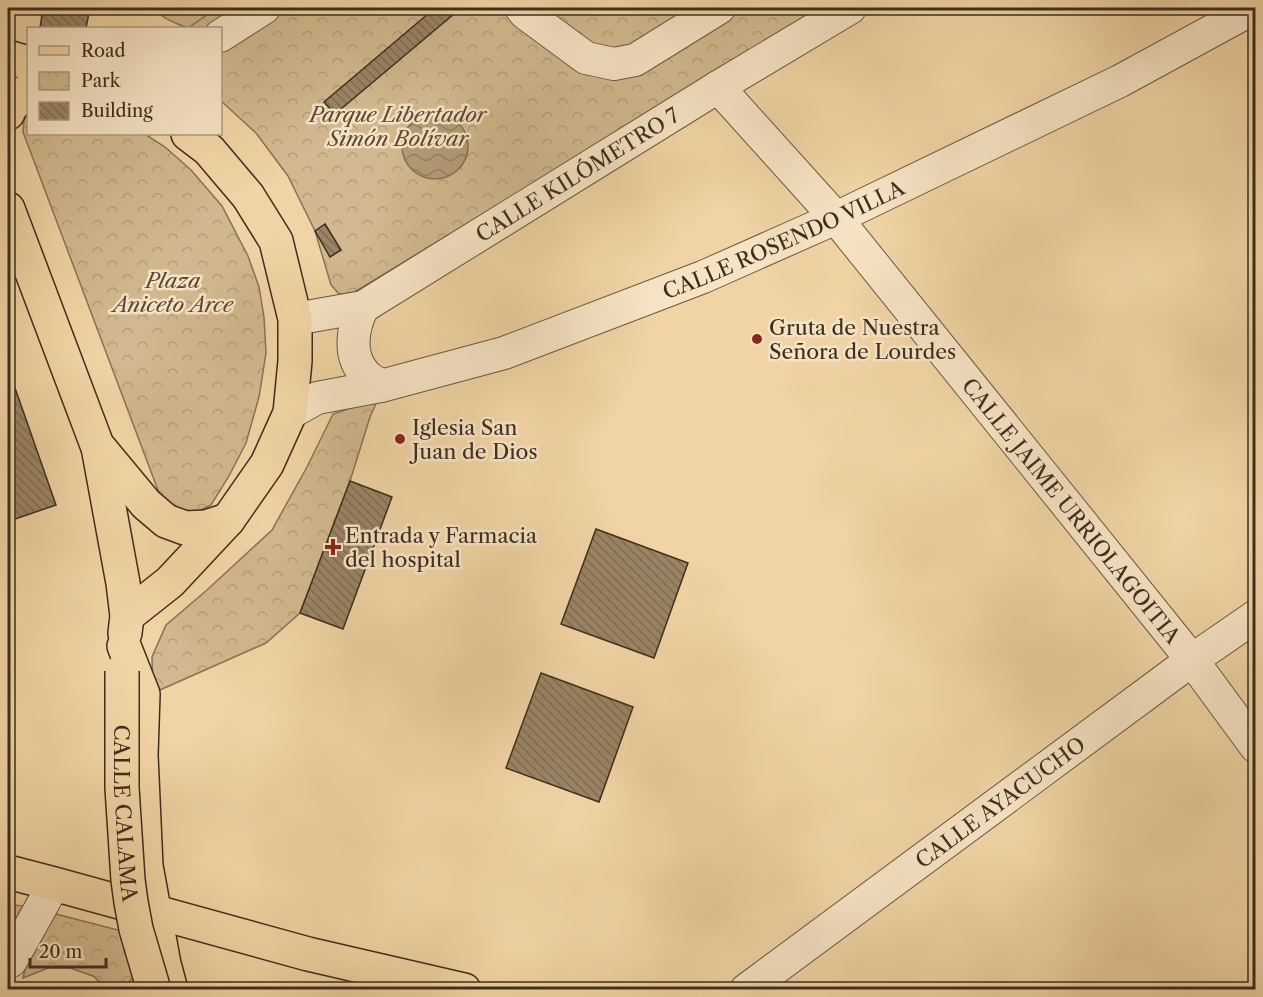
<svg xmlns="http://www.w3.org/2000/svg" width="1263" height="997" font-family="'Libre Caslon Text',serif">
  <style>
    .grass { fill: #d2b88e; stroke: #877356; stroke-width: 1.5 }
    .park { fill: url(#park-crowns); stroke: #877356; stroke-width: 1.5 }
    .water { fill: url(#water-waves); stroke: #837054; stroke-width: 1.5 }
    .building { fill: url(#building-back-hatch); stroke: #3c2e1f; stroke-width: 1.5 }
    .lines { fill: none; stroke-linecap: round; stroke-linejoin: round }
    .minor-casing { stroke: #695840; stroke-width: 34 }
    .major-casing { stroke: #3c2e1f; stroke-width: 36 }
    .minor { stroke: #f6e3c4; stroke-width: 32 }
    .major { stroke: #f1d4a5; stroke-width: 33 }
    .major-bridge-casing { stroke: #3c2e1f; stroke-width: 36; stroke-linecap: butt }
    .major-bridge { stroke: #f1d4a5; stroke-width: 33 }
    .poi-dot { fill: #8f2418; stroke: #f6e3c4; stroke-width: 2 }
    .labels { text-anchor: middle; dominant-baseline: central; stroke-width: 5; stroke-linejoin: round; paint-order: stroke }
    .park-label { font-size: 21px; font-style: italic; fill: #5a4a35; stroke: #f6e3c4 }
    .street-label { font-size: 21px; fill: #3c2e1f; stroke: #f6e3c4 }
    .poi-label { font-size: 21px; fill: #3c2e1f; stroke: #f6e3c4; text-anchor: start }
  </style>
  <defs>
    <pattern id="park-crowns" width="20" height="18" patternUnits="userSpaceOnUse" patternTransform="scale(1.5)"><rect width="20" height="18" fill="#d2b88e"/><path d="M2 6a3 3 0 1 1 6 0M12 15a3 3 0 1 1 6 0" fill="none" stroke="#b59e7a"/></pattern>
    <pattern id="water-waves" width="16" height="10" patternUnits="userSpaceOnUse" patternTransform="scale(1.5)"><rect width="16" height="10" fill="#b39c77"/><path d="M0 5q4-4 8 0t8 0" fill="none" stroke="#938061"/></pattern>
    <pattern id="building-back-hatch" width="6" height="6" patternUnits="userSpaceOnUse" patternTransform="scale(1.5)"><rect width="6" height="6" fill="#9a8465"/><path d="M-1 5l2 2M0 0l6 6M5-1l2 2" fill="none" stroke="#7f6c53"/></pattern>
  </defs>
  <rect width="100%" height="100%" fill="#f1d4a5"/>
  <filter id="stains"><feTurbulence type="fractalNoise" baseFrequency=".00333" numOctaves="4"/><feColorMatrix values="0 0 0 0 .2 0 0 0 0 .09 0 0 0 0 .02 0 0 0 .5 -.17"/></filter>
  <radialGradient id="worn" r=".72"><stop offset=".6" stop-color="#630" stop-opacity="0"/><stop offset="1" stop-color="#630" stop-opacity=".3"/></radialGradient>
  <path class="grass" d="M151,8h93c-8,5 -23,19 -32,20 -22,5 -45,-7 -61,-20z"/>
  <g class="park">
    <path d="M217,8h604l-468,285 -14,1 -8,-9 -16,-54 -27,-55 -32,-43 -35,-32 -1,-73h-32z"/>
    <path d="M28,114v20h117l20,13 26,23 31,36 26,50 11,31 5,30 2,36 -7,44 -13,46 -17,33 -18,29 -18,9 -18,-5 -14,-11 -138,-366 1,-12z"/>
    <path d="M378,399l-8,18 -20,64 -50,132 -34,30 -113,50 -1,-36 14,-32 41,-35 65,-60 35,-63 26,-53z"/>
    <path d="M8,904l22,3 -22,41z"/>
    <path d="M52,913l70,18 14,45 -18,14 -11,-1 -14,-13 -23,-8h-22l-25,10 3,-13z"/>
  </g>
  <circle class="water" cx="435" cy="146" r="33"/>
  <g class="building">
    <path d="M43,8h47l-4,20h-46z"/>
    <path d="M435,8h26l-126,106 -11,-12z"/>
    <path d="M325,224l16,26 -11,7 -15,-26z"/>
    <path d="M8,368l48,137 -41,14 -7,-19z"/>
    <path d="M350,481l42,16 -49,132 -43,-16z"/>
    <path d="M596,529l92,34 -34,95 -93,-34z"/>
    <path d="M541,673l92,34 -34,95 -93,-34z"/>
  </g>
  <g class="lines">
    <g class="minor-casing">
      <g id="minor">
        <path d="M521,8l4,5 61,45 28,6 21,-4 84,-52"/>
        <path d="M220,36l44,-28"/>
        <path id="s1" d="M718,87l118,131 356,442 64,87"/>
        <path d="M363,307c-11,21 -15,49 2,67 4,5 11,8 16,12"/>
        <path id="s2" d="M295,319l68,-12 355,-220 132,-79"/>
        <path id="s3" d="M290,413l27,-15 64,-12 123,-33 199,-76 133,-59 284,-137 134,-73"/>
        <path d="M11,961l43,-77"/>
        <path id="s4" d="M746,990l446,-330 64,-44"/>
      </g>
    </g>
    <g class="major-casing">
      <g id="major">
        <path d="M8,57l20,6"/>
        <path d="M8,113v-3l15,-17 5,-2"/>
        <path d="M8,209l89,236 49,59 20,17 19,7 21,-1 22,-7"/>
        <path d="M98,447l25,136 4,33 -2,17"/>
        <path d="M127,616l43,-34 58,-62 39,-56 23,-51 5,-52v-42l-19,-78 -28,-45 -39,-46 -21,-16"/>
        <path d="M124,646l19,48 -2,61 5,111 18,98 7,26"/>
        <path d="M8,872l46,12 254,70 156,36"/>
      </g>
    </g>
    <use href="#minor" class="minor"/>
    <use href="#major" class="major"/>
    <g class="major-bridge-casing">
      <g id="major-bridge">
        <path id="s5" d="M122,671v117l6,92 3,22 5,27 18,61"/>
      </g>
    </g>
    <use href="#major-bridge" class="major-bridge"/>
  </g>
  <g class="poi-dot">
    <circle cx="757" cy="339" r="6"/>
    <circle cx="400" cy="439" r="6"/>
    <path d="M330 538h6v6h6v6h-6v6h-6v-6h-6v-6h6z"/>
  </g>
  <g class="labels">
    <g class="park-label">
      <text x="398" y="114">Parque Libertador<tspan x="398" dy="24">Simón Bolívar</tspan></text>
      <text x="173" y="280">Plaza<tspan x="173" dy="24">Aniceto Arce</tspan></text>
    </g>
    <g class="street-label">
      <text stroke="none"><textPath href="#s2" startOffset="321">CALLE KILÓMETRO 7</textPath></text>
      <text stroke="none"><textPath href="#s3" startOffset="525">CALLE ROSENDO VILLA</textPath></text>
      <text stroke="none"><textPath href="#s1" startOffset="552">CALLE JAIME URRIOLAGOITIA</textPath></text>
      <text stroke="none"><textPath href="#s4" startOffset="316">CALLE AYACUCHO</textPath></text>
      <text stroke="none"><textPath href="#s5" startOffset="142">CALLE CALAMA</textPath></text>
    </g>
    <g class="poi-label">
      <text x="769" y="327">Gruta de Nuestra<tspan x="769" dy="24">Señora de Lourdes</tspan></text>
      <text x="412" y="427">Iglesia San<tspan x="412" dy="24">Juan de Dios</tspan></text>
      <text x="345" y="535">Entrada y Farmacia<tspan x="345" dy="24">del hospital</tspan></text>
    </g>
  </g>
  <rect width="1263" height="997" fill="none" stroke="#f1d4a5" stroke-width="30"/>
  <rect x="9" y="9" width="1245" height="979" fill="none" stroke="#3c2e1f" stroke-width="3"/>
  <rect x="15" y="15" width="1233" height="967" fill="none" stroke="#3c2e1f" stroke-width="1.5"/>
  <rect x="27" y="27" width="195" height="108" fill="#f6e3c4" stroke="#ac9b82" stroke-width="1.5"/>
  <rect x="39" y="46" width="30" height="9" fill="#f1d4a5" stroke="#ac9b82" stroke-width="1.5"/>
  <text x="81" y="57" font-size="18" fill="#3c2e1f">Road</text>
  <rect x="39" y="72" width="30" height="18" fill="url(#park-crowns)" stroke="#ac9b82" stroke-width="1.5"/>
  <text x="81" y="87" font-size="18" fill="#3c2e1f">Park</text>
  <rect x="39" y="102" width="30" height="18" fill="url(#building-back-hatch)" stroke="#ac9b82" stroke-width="1.5"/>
  <text x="81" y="117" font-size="18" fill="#3c2e1f">Building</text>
  <path d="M30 958v9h76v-9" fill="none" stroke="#3c2e1f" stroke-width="3"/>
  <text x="39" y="958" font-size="18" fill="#3c2e1f" stroke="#f6e3c4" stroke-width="4.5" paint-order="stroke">20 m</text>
  <rect width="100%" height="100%" filter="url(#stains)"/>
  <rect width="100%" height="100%" fill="url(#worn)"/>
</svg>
